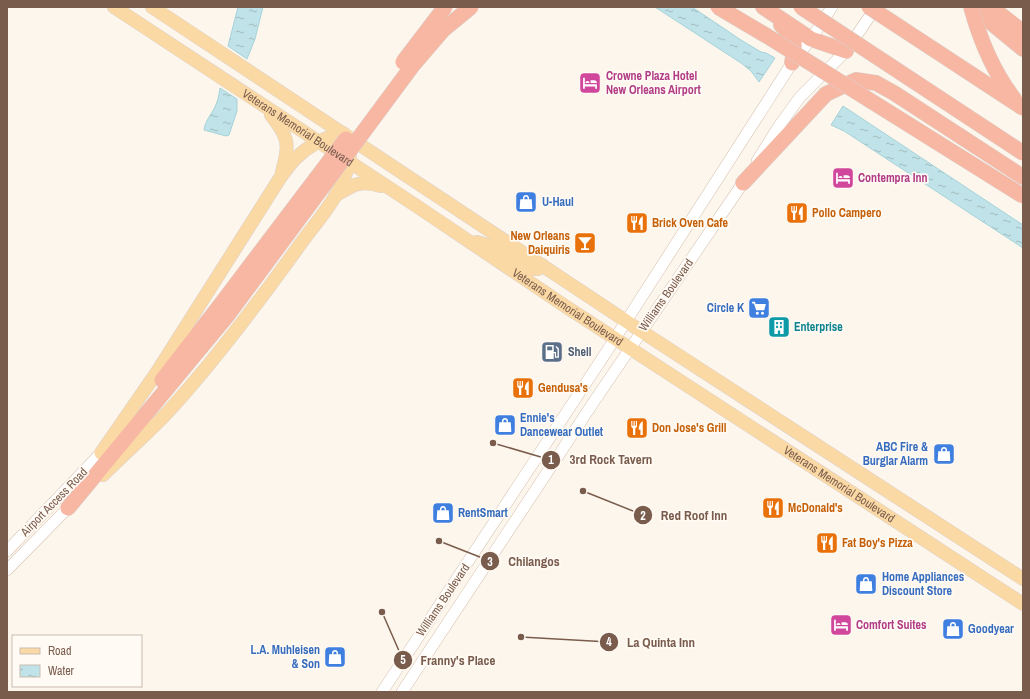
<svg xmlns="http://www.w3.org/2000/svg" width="1030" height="699" viewBox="0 0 1030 699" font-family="'Archivo Narrow',sans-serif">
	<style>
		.water { fill: url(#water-ripples); stroke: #a5d3da }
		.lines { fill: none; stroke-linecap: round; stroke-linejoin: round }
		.secondary-casing { stroke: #d6c0b0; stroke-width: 12 }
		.primary-casing { stroke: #dad1cd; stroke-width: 14 }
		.highway-casing { stroke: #dad1cd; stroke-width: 16 }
		.secondary { stroke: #fff; stroke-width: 11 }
		.primary { stroke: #fbd9a5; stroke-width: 13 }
		.highway { stroke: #f7b7a3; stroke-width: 15 }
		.highway-bridge-casing { stroke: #dad1cd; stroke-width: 16; stroke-linecap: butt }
		.highway-bridge { stroke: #f7b7a3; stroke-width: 15 }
		.labels { text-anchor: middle; stroke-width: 3.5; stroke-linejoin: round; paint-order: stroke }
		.hotel-label { font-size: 12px; font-weight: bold; fill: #b23c85; stroke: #fffaf3; text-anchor: start }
		.street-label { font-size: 12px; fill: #7a5c4d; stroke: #fffaf3 }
		.shop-label { font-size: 12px; font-weight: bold; fill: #366cbe; stroke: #fffaf3; text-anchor: start }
		.food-label { font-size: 12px; font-weight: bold; fill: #c56008; stroke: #fffaf3; text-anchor: start }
		.culture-label { font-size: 12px; font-weight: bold; fill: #0d838f; stroke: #fffaf3; text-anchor: start }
		.service-label { font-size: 12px; font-weight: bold; fill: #4e5e75; stroke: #fffaf3; text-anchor: start }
		.leader { fill: none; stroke: #7a5c4d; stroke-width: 1.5 }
		.callout-dot { fill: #7a5c4d; stroke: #fffaf3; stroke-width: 1.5 }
		.mark-label { font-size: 12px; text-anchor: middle; font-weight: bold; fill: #fff }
		.callout-label { font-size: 13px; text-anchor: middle; font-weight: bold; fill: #7a5c4d; stroke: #fffaf3; stroke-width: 3.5; stroke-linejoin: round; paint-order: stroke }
	</style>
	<defs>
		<pattern id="water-ripples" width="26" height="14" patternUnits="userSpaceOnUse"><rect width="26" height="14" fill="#bfe3e8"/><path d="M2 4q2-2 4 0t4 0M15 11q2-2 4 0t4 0" fill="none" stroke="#a0bbbe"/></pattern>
	</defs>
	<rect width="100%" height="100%" fill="#fdf6ec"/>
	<g class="water">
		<path d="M238,7H263L255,39L247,59L228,46Z"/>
		<path d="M655,7H692L741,40L761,52L766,53L775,58L759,82L751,71L741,63Z"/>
		<path d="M220,88L237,99V111L229,135L226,136L204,130C205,121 211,115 215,107C218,101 219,95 220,88Z"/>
		<path d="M843,106L1023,225V248L844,131L831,125Z"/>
	</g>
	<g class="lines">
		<g class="secondary-casing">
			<g id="secondary">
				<path d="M757,161L779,126L800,97L846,51L876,7"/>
				<path d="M7,551L101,453"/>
				<path d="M7,570L68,508"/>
				<path d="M382,692L607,351L792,63L811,39L832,7"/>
				<path d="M402,692L593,403L747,177"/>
			</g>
		</g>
		<g class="primary-casing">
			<g id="primary">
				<path id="s1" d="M114,7L418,207L565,306L1023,604"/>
				<path d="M152,7L641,331L1023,579"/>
				<path d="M271,115C289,138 290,144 282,172"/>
				<path d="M336,195C355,184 359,180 381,186"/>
				<path d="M477,242L500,249L531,269H538L542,265"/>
				<path d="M101,453L157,372L280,178C285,171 290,164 296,158C308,146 326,137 343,133"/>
				<path d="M103,475C124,454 146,435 166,414C214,362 258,303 299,246C319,218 347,190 350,154"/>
			</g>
		</g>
		<g class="highway-casing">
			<g id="highway">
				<path d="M763,7L811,39L846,51"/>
				<path d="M972,7L1023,49"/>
				<path d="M991,7L1023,32"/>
				<path d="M781,25C796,40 796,42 792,63"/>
				<path d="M743,183L826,94L856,80L876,83L894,93L1023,177"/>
				<path d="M162,380L218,308"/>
				<path d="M68,508L227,316"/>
			</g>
		</g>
		<use href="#secondary" class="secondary"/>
		<use href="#primary" class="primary"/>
		<use href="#highway" class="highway"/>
		<g class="highway-bridge-casing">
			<g id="highway-bridge">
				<path d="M718,7L767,36L1023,196"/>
				<path d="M801,7L1023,153"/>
				<path d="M869,7L1023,108"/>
				<path d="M971,7C980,40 994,73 1015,100"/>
				<path d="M403,62L445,7"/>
				<path d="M218,308L346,139"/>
				<path d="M227,316L413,65L443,30L471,7"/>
			</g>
		</g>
		<use href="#highway-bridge" class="highway-bridge"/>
	</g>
	<defs>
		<g id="hotel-square" transform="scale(1.15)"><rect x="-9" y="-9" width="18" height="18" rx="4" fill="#d1479c" stroke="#fffaf3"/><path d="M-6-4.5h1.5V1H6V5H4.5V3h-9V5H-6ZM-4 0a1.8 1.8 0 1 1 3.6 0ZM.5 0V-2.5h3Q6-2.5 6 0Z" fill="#fff"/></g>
		<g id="shop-square" transform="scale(1.15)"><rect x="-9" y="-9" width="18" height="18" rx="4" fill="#3f7fe0" stroke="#fffaf3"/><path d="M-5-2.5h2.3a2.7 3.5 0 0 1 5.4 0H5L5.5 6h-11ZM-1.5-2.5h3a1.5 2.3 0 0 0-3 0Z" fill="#fff"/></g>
		<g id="restaurant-square" transform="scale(1.15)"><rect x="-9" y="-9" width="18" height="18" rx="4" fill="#e8710a" stroke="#fffaf3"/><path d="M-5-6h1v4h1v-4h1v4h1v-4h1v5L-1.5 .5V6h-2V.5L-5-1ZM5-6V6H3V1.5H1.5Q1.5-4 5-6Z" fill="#fff"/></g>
		<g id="bar-square" transform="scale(1.15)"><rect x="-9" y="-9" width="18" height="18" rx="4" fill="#e8710a" stroke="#fffaf3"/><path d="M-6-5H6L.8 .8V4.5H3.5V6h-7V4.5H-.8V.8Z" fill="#fff"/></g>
		<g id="supermarket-square" transform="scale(1.15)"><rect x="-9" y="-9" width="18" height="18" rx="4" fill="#3f7fe0" stroke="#fffaf3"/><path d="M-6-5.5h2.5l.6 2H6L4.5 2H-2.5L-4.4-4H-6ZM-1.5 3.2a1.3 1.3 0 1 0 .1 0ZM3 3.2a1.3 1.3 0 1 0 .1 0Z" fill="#fff"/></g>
		<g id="building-square" transform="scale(1.15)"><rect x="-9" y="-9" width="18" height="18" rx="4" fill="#0f9aa8" stroke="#fffaf3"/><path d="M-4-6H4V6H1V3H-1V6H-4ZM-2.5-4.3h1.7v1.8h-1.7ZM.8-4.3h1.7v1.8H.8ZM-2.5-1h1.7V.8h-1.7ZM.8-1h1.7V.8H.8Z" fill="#fff"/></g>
		<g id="fuel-square" transform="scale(1.15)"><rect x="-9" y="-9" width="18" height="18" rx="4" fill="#5c6f8a" stroke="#fffaf3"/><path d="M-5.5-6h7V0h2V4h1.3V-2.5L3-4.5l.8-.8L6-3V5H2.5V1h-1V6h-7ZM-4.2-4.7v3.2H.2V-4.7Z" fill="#fff"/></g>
	</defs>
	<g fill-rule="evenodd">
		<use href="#hotel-square" x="590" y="83"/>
		<use href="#hotel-square" x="843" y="178"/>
		<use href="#shop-square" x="526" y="202"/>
		<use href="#restaurant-square" x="797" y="213"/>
		<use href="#restaurant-square" x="637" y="223"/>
		<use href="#bar-square" x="585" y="243"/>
		<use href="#supermarket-square" x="759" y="308"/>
		<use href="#building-square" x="779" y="327"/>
		<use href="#fuel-square" x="552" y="352"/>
		<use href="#restaurant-square" x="523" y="388"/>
		<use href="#shop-square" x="505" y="425"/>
		<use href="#restaurant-square" x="637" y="428"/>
		<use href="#shop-square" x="944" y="454"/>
		<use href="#restaurant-square" x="773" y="508"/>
		<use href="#shop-square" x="443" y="513"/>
		<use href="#restaurant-square" x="827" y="543"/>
		<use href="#shop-square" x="866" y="584"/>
		<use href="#hotel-square" x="841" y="625"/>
		<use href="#shop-square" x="953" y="629"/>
		<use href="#shop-square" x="335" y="657"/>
	</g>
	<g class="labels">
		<g class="hotel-label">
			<text x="606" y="80">Crowne Plaza Hotel<tspan x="606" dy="14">New Orleans Airport</tspan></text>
			<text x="858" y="182">Contempra Inn</text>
			<text x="856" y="629">Comfort Suites</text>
		</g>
		<g class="street-label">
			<text dy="4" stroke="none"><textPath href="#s1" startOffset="220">Veterans Memorial Boulevard</textPath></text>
			<text transform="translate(666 295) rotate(-55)" y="4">Williams Boulevard</text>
			<text dy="4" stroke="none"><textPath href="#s1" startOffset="544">Veterans Memorial Boulevard</textPath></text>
			<text dy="4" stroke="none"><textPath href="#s1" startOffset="868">Veterans Memorial Boulevard</textPath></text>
			<text transform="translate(54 502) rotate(-46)" y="4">Airport Access Road</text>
			<text transform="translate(443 600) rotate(-56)" y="4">Williams Boulevard</text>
		</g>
		<g class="shop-label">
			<text x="542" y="206">U-Haul</text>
			<text x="744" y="312" text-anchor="end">Circle K</text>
			<text x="520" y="422">Ennie's<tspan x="520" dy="14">Dancewear Outlet</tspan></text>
			<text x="928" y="451" text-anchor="end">ABC Fire &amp;<tspan x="928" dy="14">Burglar Alarm</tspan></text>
			<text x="458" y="517">RentSmart</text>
			<text x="882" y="581">Home Appliances<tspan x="882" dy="14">Discount Store</tspan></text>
			<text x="968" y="633">Goodyear</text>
			<text x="320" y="654" text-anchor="end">L.A. Muhleisen<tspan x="320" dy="14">&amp; Son</tspan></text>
		</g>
		<g class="food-label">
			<text x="812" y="217">Pollo Campero</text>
			<text x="652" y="227">Brick Oven Cafe</text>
			<text x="570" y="240" text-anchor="end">New Orleans<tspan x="570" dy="14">Daiquiris</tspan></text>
			<text x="538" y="392">Gendusa's</text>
			<text x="652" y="432">Don Jose's Grill</text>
			<text x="788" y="512">McDonald's</text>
			<text x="842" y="547">Fat Boy's Pizza</text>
		</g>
		<g class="culture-label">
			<text x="794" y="331">Enterprise</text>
		</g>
		<g class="service-label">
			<text x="568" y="356">Shell</text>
		</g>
	</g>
	<path class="leader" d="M493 443L551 460M583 491L643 515M439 541L490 561M521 637L609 642M382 612L403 660"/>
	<g class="callout-dot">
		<circle cx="493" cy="443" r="4"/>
		<circle cx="583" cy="491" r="4"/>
		<circle cx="439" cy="541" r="4"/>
		<circle cx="521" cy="637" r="4"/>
		<circle cx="382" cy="612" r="4"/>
		<circle cx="551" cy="460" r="10"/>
		<circle cx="643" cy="515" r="10"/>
		<circle cx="490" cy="561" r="10"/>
		<circle cx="609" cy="642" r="10"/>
		<circle cx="403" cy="660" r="10"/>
	</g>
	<g class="mark-label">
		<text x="551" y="464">1</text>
		<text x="643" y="520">2</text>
		<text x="490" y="566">3</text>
		<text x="609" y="646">4</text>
		<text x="403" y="664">5</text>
	</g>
	<g class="callout-label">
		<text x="611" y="464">3rd Rock Tavern</text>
		<text x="694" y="520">Red Roof Inn</text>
		<text x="534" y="566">Chilangos</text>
		<text x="661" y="647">La Quinta Inn</text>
		<text x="458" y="665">Franny's Place</text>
	</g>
	<rect width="1030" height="699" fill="none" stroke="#7a5c4d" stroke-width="16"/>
	<rect x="12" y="635" width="130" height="52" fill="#fffaf3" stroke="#cabbb1"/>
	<rect x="20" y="648" width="20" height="6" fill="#fbd9a5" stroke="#cabbb1"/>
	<text x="48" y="655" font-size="12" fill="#7a5c4d">Road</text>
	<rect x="20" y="665" width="20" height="12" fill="url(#water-ripples)" stroke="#cabbb1"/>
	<text x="48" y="675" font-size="12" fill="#7a5c4d">Water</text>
</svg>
